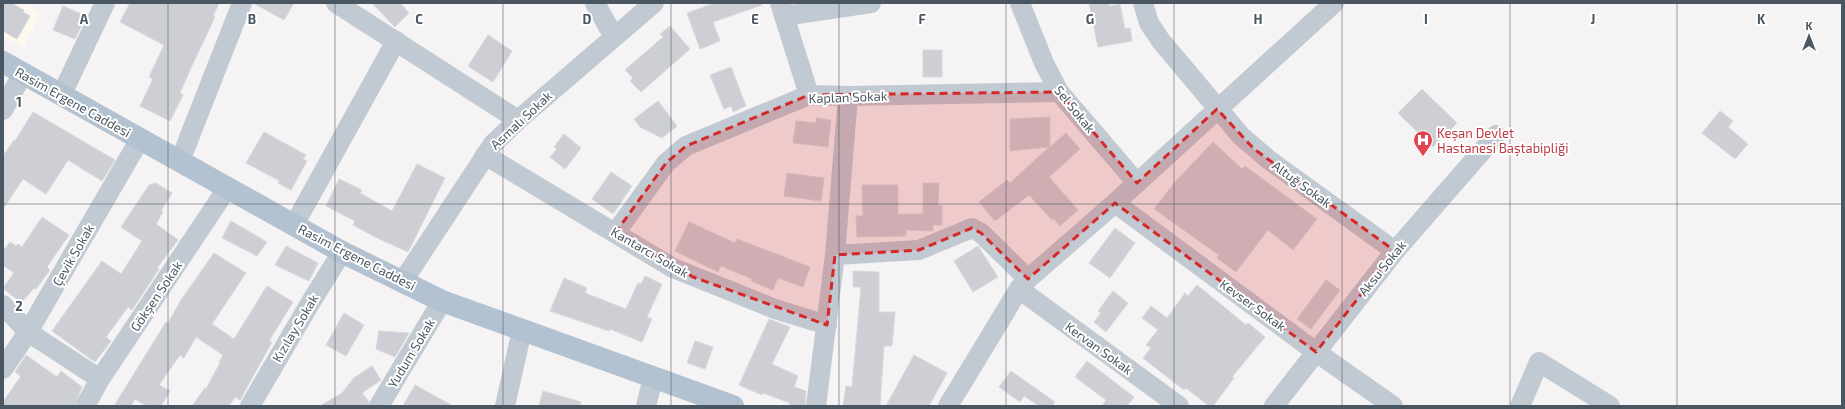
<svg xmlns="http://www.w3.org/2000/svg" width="1845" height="409" viewBox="0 0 1845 409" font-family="'Exo 2',sans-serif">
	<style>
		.commercial { fill: #fdf9ef }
		.building { fill: #cdcfd5; stroke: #d7d9de }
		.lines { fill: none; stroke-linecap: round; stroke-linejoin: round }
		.minor { stroke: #c1cad2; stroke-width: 20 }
		.major { stroke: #b3c2d1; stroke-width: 22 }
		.marked { fill: #d62828; fill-opacity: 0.2; stroke: #d62828; stroke-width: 3; stroke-dasharray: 8 5; stroke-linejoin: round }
		.grid { fill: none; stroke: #4a5661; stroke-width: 1; stroke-opacity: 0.55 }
		.labels { text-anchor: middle; stroke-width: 4; stroke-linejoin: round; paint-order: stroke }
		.street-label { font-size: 13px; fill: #4a5661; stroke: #fff }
		.health-label { font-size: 13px; fill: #be3a42; stroke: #fff; text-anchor: start }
		.grid-label { font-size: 13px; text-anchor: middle; font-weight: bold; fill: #4a5661; stroke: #fff; stroke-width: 4; stroke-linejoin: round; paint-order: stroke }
	</style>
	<rect width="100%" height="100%" fill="#f5f3f3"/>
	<path class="commercial" d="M3,3H22L41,12L24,48L3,36Z"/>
	<g class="building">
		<path d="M3,3H11L24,10L23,12L30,16L17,39L3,31Z"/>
		<path d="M130,3H219L213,16L215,17L190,70L180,93L183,95L170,121L140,106L153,79L149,77L164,45L120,22Z"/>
		<path d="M253,3H294L284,20Z"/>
		<path d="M372,3H400L409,13L395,27Z"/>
		<path d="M715,3H761L762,5L713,22L720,41L700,49L687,13Z"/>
		<path d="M1089,3H1109V6L1120,4L1125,29L1130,28L1132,41L1098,47Z"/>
		<path d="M63,6L86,16L75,39L53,30Z"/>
		<path d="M670,26L690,49L641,92L630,81L633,78L625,70L663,37L660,34Z"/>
		<path d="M488,35L512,51L493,82L468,66Z"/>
		<rect x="923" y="50" width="19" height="27"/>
		<path d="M731,67L746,106L733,112L731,106L724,109L710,75Z"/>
		<path d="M1422,89L1457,123L1433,147L1398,113Z"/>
		<path d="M658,101L677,126L662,138L640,127L634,119Z"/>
		<path d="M1720,111L1733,121L1728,127L1748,144L1735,159L1702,133Z"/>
		<path d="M33,112L115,160L102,181L68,160L46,194L23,179L3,209V156L14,140L15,141Z"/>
		<path d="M1050,117V147L1066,133L1080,149L1049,177L1078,210L1060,226L1053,218L1052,220L1029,195L995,221L979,202L1007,180L1010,183L1049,147L1010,151V119Z"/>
		<path d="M816,118L831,120L828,147L793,143L796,121L816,123Z"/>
		<path d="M264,132L306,155L303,159L307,161L291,190L278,183L280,181L246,163Z"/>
		<path d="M564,134L581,148L565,169L550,157L557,149L554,147Z"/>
		<path d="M1213,142L1242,169L1245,166L1317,219L1293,250L1268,230L1236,272L1217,258L1219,255L1154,209L1175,182Z"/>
		<path d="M417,164L445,178L408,252L375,237L353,225L355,221L326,206L339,179L362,190L360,193L392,211Z"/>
		<path d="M611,172L632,186L613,214L592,199Z"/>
		<path d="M787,173L824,178L821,201L784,196Z"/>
		<path d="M156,183L172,193L161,211L163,212L156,224L178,240L157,268L159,269L132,310L128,307L106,337L111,341L95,362L52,331L102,261L121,274L142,241L121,227L149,185Z"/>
		<path d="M923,183H939L938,206H942V225H933V231L906,230V236L857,237L856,216H863L862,185H898V214H923Z"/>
		<path d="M42,217L69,235L47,267L50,270L36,289L34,288L21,303L3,288L14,273L3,265V251L10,242L16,246L18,244L22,247Z"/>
		<path d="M231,221L267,242L257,256L222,238Z"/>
		<path d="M689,222L735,243L737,239L810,267L803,287L778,278L773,290L751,281L752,279L721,266L718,272L675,251Z"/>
		<path d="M1115,228L1135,243L1110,278L1089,263Z"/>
		<path d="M286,246L318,263L309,281L275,265Z"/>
		<path d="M978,246L998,277L973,292L954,261Z"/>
		<path d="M214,253L246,273L212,324L234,339L267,286L293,302L269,341L272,342L240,400L235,397L229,406H192L205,388L206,389L220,363L219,362L223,355L196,337L184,358L180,355L159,385L170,391L161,406H146L135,399L131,406H114L166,322L168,323L181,300Z"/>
		<path d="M853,271L879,272V312H895L892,346H884L880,406H843L846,386L852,387L861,287H853Z"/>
		<path d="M645,276L662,284L647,317L652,319L642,342L610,329L609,331L550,311L564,278L587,288L585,293L626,309L638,283L641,284Z"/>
		<path d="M1326,280L1340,290L1311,329L1297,319Z"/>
		<path d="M1197,285L1246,325L1248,323L1265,337L1232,377L1234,378L1213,406H1209L1186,388L1184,390L1143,358L1151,348L1146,345L1158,330L1142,318L1151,306L1167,318L1185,293L1188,296Z"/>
		<path d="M1113,291L1128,303L1106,332L1094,322L1101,313L1098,311Z"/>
		<path d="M344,313L364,325L346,356L326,345Z"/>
		<path d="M769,319L790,327L772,364L798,376L794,387L806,391L805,406H789L790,403L763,393L762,395L739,385Z"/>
		<path d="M379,331L409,333L395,357L376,349Z"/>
		<path d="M695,341L713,347L705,369L687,363Z"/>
		<path d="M26,355L57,377L61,371L82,387L74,406H3V402L21,376L15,372Z"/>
		<path d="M914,355L947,373L929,406H886Z"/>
		<path d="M1087,361L1134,397L1127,406H1102L1106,400L1075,377Z"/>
		<path d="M372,366L381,380L362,393L369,402L368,406H320L342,393L354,378Z"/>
		<path d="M1011,371L1055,402L1052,406H1039L1024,396L1020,402L999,387Z"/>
		<path d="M415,385L453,406H403Z"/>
		<path d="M543,391L581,402L580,406H539Z"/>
	</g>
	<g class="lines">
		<g class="minor">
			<path d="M336,3L518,120"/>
			<path d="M595,3L614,37"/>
			<path d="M780,3L809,95"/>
			<path d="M1020,3L1044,63L1059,92L1137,183"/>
			<path d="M1143,3L1149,23L1161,41L1241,136L1269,160L1395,251"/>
			<path d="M784,16L871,3"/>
			<path d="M62,94L105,3"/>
			<path d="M3,110L23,73"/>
			<path d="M485,155L673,268L775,309L827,325"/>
			<path d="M180,161L242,3"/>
			<path d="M1115,203L1316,352L1393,406"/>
			<path d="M294,225L396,41"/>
			<path d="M616,232L666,163L686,146L809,95L848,96L1059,92"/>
			<path d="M835,255L919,250L972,228L981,233L1028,279"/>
			<path d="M403,281L493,144L518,120L654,3"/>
			<path d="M1019,289L1179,406"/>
			<path d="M3,305L28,332L100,379"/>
			<path d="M3,369L28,332L140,139"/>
			<path d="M85,406L100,379L228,187"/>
			<path d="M250,406L312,300L342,252"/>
			<path d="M379,406L442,301"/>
			<path d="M505,406L522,330"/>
			<path d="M646,406L653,378"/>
			<path d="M816,406L835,255L848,96"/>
			<path d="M948,406L1019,289L1028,279L1115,203L1334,3"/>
			<path d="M1274,406L1395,251L1496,135"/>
			<path d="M1520,406L1539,362L1610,406"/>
		</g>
		<path class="major" d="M3,62L342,252L442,301L733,406"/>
	</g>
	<path class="marked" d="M1059,92L1137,183L1217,109L1254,149L1395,251L1316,352L1115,203L1028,279L981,233L972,228L919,250L835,255L827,325L693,277L616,232L666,163L686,146L809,95Z"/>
	<path class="grid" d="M168,3V406M335,3V406M503,3V406M671,3V406M839,3V406M1006,3V406M1174,3V406M1342,3V406M1510,3V406M1677,3V406M3,204H1842"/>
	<defs>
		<g id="hospital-pin" transform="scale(1)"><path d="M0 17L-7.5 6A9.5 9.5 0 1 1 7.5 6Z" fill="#e0444e" stroke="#fff"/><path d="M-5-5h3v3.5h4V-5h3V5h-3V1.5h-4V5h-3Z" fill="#fff"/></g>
	</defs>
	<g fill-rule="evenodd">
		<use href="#hospital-pin" x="1423" y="140"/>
	</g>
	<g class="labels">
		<g class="street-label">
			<text transform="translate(848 97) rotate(-2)" y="5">Kaplan Sokak</text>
			<text transform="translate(73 102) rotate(29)" y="5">Rasim Ergene Caddesi</text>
			<text transform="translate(1075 109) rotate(51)" y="5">Sel Sokak</text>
			<text transform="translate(521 120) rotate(-43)" y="5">Asmalı Sokak</text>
			<text transform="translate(1302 184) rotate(36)" y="5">Altuğ Sokak</text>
			<text transform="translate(650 252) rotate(30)" y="5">Kantarcı Sokak</text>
			<text transform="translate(73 255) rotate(-60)" y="5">Çevik Sokak</text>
			<text transform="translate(357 257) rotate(27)" y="5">Rasim Ergene Caddesi</text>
			<text transform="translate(1382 268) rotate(-51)" y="5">Aksu Sokak</text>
			<text transform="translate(156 296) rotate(-56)" y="5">Gökşen Sokak</text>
			<text transform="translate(1253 305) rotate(36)" y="5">Kevser Sokak</text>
			<text transform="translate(295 328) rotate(-59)" y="5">Kızılay Sokak</text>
			<text transform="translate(1099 348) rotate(36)" y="5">Kervan Sokak</text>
			<text transform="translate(411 353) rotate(-59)" y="5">Yudum Sokak</text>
		</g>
		<g class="health-label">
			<text x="1437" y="138">Keşan Devlet<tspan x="1437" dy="15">Hastanesi Baştabipliği</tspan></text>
		</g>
	</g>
	<g class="grid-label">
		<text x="84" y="24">A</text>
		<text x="252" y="24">B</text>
		<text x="419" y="24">C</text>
		<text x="587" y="24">D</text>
		<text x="755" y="24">E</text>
		<text x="922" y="24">F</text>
		<text x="1090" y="24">G</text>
		<text x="1258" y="24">H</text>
		<text x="1426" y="24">I</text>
		<text x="1593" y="24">J</text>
		<text x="1761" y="24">K</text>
		<text x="19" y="107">1</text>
		<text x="19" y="311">2</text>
	</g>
	<rect width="1845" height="409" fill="none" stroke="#4a5661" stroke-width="8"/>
	<g transform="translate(1809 36)" stroke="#ffffff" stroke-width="3" paint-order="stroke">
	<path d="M0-3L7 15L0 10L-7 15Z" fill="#4a5661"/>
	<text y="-6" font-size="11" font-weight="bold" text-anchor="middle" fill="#4a5661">K</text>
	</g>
</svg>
